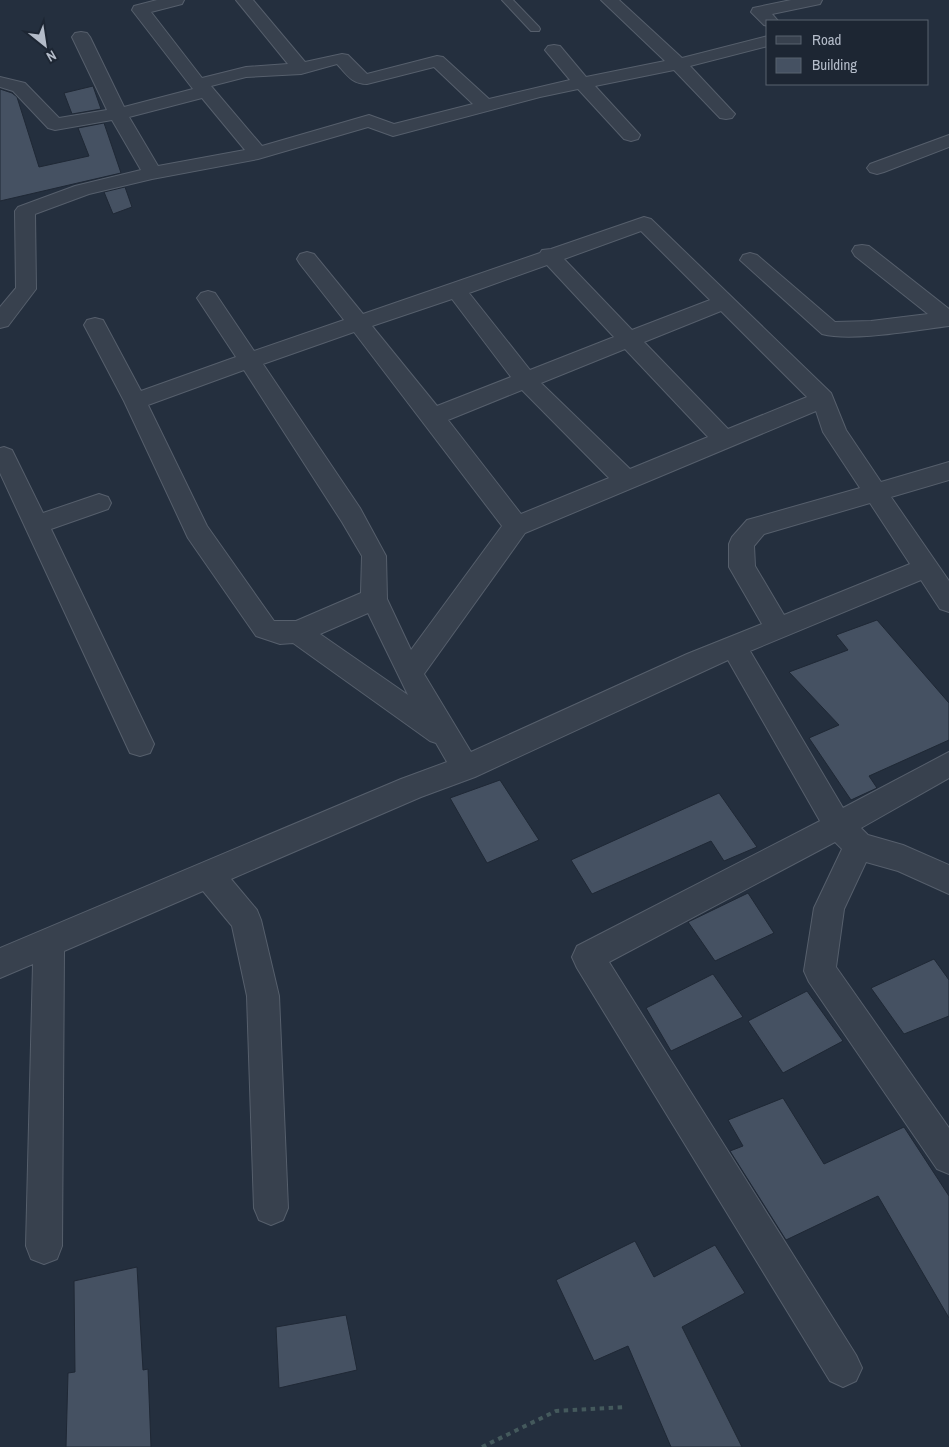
<svg xmlns="http://www.w3.org/2000/svg" width="949" height="1447" viewBox="0 0 949 1447" font-family="'Archivo Narrow',sans-serif">
	<style>
		.building { fill: #455162; stroke: #1f2835 }
		.lines { fill: none; stroke-linecap: round; stroke-linejoin: round }
		.service-casing { stroke: #565f6c; stroke-width: 2 }
		.minor-casing { stroke: #565f6c; stroke-width: 2 }
		.path { stroke: #44595c; stroke-width: 4; stroke-dasharray: 4.5 4.5; stroke-linecap: butt }
		.service { fill: #38414e; fill-rule: evenodd }
		.minor { fill: #38414e; fill-rule: evenodd }
	</style>
	<rect width="100%" height="100%" fill="#242f3e"/>
	<g class="building">
		<path d="M93,86L101,109L72,114L64,93Z"/>
		<path d="M0,89L12,93L17,97L39,167L89,156L78,128L104,123L121,173L0,201Z"/>
		<path d="M125,187L132,207L113,214L104,192Z"/>
		<path d="M877,620L949,703V740L869,776L877,788L851,800L809,738L839,725L789,672L848,650L836,635Z"/>
		<path d="M500,780L539,840L487,863L450,798Z"/>
		<path d="M719,793L757,847L724,861L711,841L592,894L571,860Z"/>
		<path d="M748,893L774,933L715,961L688,922Z"/>
		<path d="M934,959L949,980V1016L904,1034L871,988Z"/>
		<path d="M713,974L743,1017L671,1051L646,1008Z"/>
		<path d="M807,991L843,1041L783,1073L748,1021Z"/>
		<path d="M783,1098L824,1164L904,1127L949,1196V1318L878,1196L786,1240L730,1151L743,1146L728,1120Z"/>
		<path d="M635,1241L654,1277L715,1245L745,1293L682,1327L742,1447H671L628,1346L594,1361L556,1280Z"/>
		<path d="M137,1267L143,1370L148,1369L151,1447H66L68,1373L75,1372L74,1281Z"/>
		<path d="M346,1315L357,1370L279,1388L276,1327Z"/>
	</g>
	<g class="lines">
		<g class="service-casing">
			<path id="service" d="M502,0H513L539,27L540,29L539,31H531Z"/>
		</g>
		<g class="minor-casing">
			<g id="minor">
				<path d="M157,0H184L182,4L151,12L202,78L246,67L288,64L236,0H253L305,62L342,54L348,55L367,74L437,56L443,57L489,99L570,80L545,50L548,46L554,45L560,46L586,77L665,61L601,0H619L682,58L768,36V46L690,66L735,114L732,118L726,119L720,118L674,70L595,86L640,135L638,139L631,141L624,139L578,89L540,97L393,136L368,127L258,159L152,179L89,194L35,214L36,289L8,326L0,328V307L16,288L15,211L18,207L75,186L141,170L112,120L55,130L48,128L13,91L0,87V77L25,83L59,118L107,110L72,37L75,33L81,32L87,33L90,37L124,107L193,89L132,10L134,6ZM337,64C347,75 352,84 367,84L434,67L473,104L394,124L369,115L262,146L211,86L246,77L301,74ZM202,98L245,150L158,166L129,117Z"/>
				<path d="M791,0H822L820,4L772,14L778,21H768V26L764,25L751,12L753,8Z"/>
				<path d="M949,135V147L884,172L877,174L870,172L867,168L870,164Z"/>
				<path d="M644,217L651,219L831,393L846,430L881,482L949,462V480L891,497L949,581V612L940,609L921,580L750,651L843,808L949,752V778L861,828L868,835L903,845L949,865V894L898,871L866,862L844,909L836,967L949,1128V1174L937,1169L809,982L804,971L814,908L842,849L835,842L609,962L856,1355L862,1368L856,1381L843,1387L830,1381L577,968L572,957L577,946L820,821L728,660L475,777L421,797L231,879L257,910L261,920L279,996L288,1208L283,1220L271,1225L259,1220L254,1208L247,996L232,926L203,891L64,951L62,1246L57,1259L44,1264L31,1259L26,1246L33,964L0,978V948L401,779L447,762L436,743L430,741L293,643L280,644L256,636L188,538L124,401L84,325L87,320L95,318L103,320L141,391L236,357L197,298L201,293L208,291L215,293L254,351L344,320L300,264L297,259L300,254L307,252L314,254L363,314L540,253L542,250L551,249ZM641,231L710,300L632,330L564,259ZM547,265L614,337L530,370L469,293ZM452,299L511,377L437,406L372,326ZM721,311L807,397L728,429L644,342ZM354,332L502,526L411,650L387,599L386,556L360,508L263,364ZM625,349L708,437L630,469L541,383ZM244,370L342,522L362,556L361,593L296,621H274L207,526L148,405ZM522,390L609,478L521,514L448,420ZM816,411L823,432L860,488L747,520L732,537L729,544V567L762,624L687,654L471,752L424,674L525,533ZM870,503L910,564L784,615L755,566L754,546L764,534ZM368,613L408,695L320,634Z"/>
				<path d="M862,245L869,246L949,309V326C916,330 852,342 822,334L740,260L743,255L750,253L757,255L835,322L871,321L928,314L855,256L852,251L855,246Z"/>
				<path d="M4,447L12,450L43,513L99,494L108,497L111,503L108,509L51,529L154,744L150,753L140,756L130,753L0,473V448Z"/>
			</g>
		</g>
		<path class="path" d="M482,1447L556,1411L626,1407"/>
		<use href="#service" class="service"/>
		<use href="#minor" class="minor"/>
	</g>
	<rect x="766" y="20" width="162" height="65" fill="#1d2633" stroke="#59626f"/>
	<rect x="776" y="36" width="25" height="8" fill="#38414e" stroke="#59626f"/>
	<text x="812" y="45" font-size="15" fill="#b4bcc9">Road</text>
	<rect x="776" y="58" width="25" height="15" fill="#455162" stroke="#59626f"/>
	<text x="812" y="70" font-size="15" fill="#b4bcc9">Building</text>
	<g transform="translate(45 45) rotate(150)" stroke="#1d2633" stroke-width="4" paint-order="stroke">
	<path d="M0-4L9 19L0 12L-9 19Z" fill="#b4bcc9"/>
	<text y="-8" font-size="14" font-weight="bold" text-anchor="middle" fill="#b4bcc9">N</text>
	</g>
</svg>
